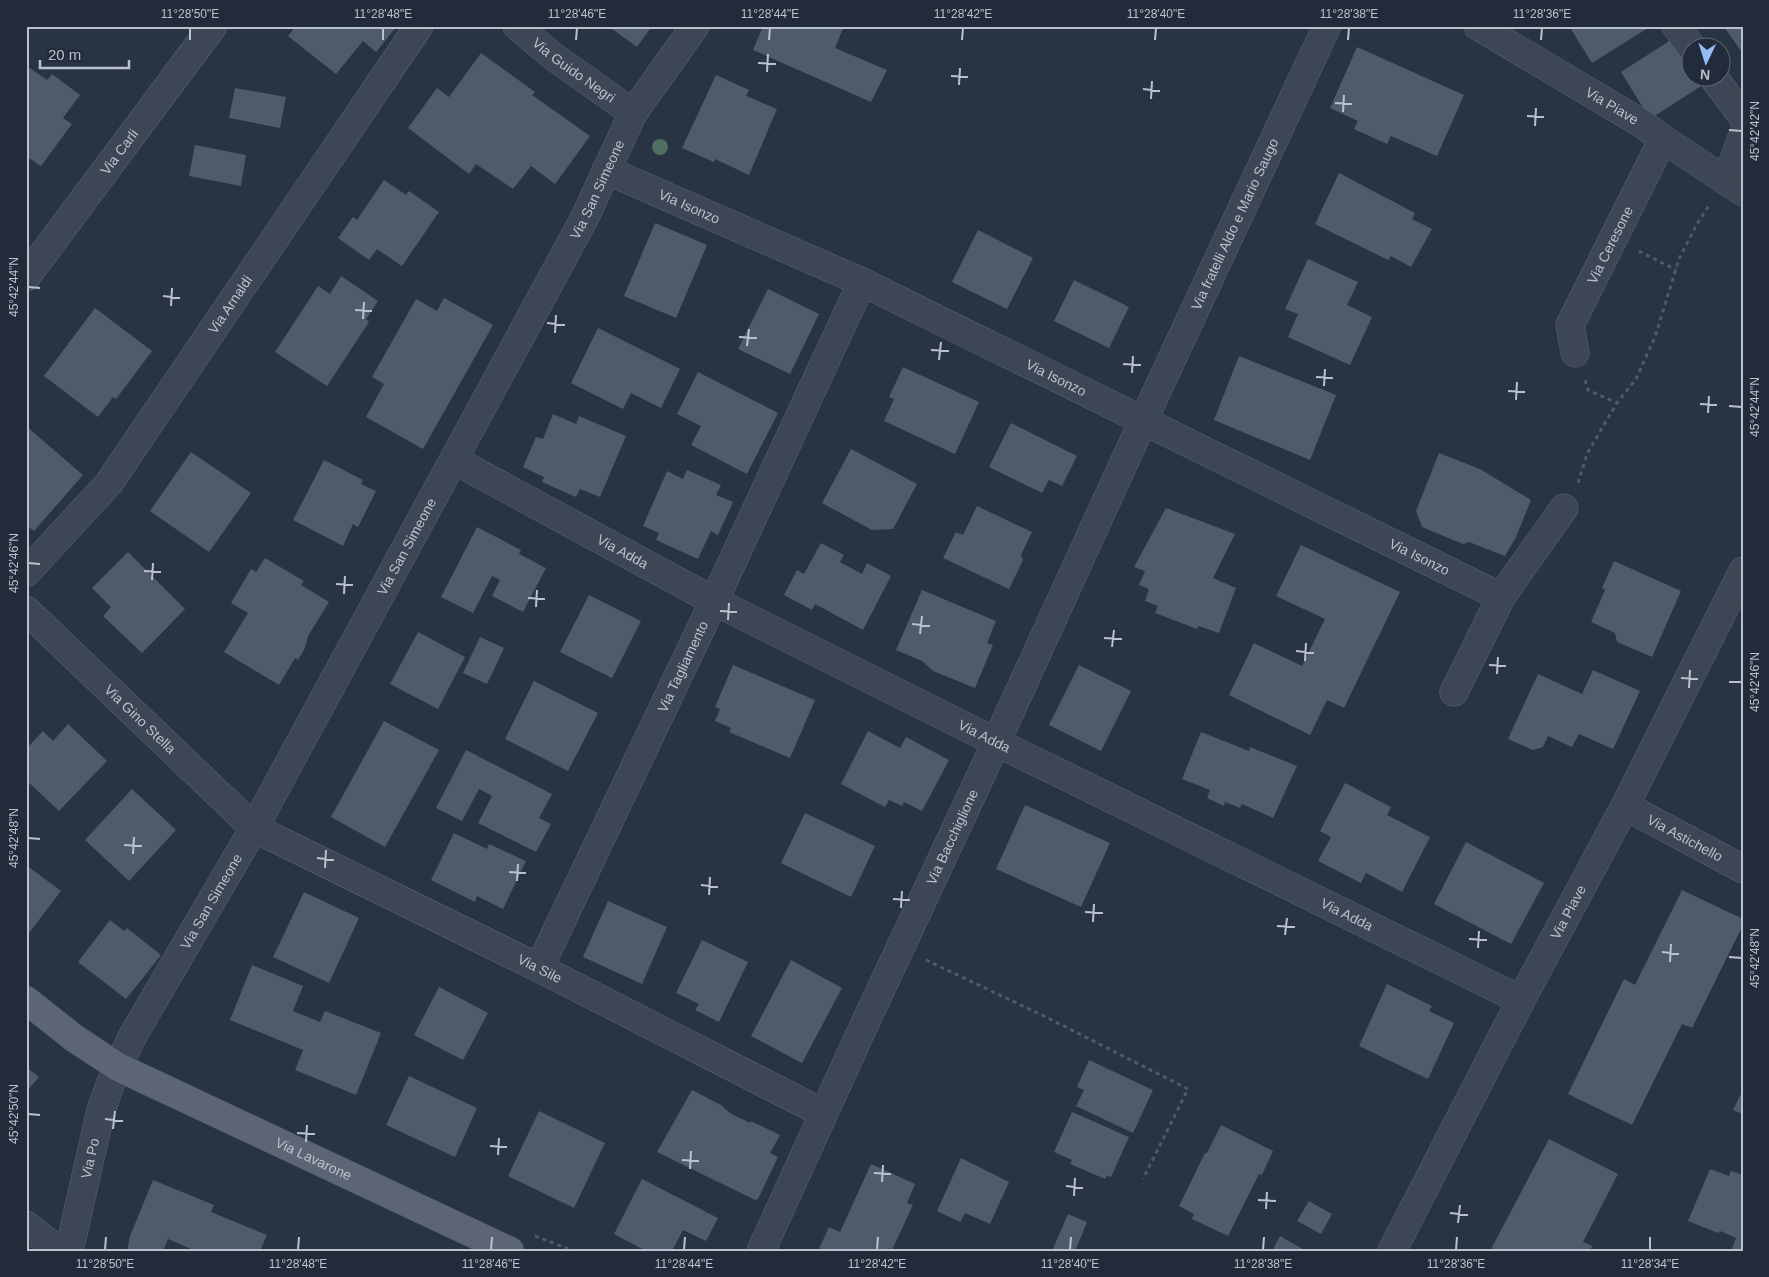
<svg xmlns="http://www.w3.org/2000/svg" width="1769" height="1277" viewBox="0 0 1769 1277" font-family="Helvetica,sans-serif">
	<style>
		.building { fill: #4e5b6d }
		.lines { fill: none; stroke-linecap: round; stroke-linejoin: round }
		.minor-casing { stroke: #5b6471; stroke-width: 29 }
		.major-casing { stroke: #464f5d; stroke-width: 29 }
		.path { stroke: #485f61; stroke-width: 3; stroke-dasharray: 4 4; stroke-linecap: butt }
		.minor { stroke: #3c4654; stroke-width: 28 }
		.major { stroke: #5b6574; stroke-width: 28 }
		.tree { fill: #506e62 }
		.ticks { fill: none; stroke: #bac1cd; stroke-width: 2 }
		.labels { text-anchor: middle; stroke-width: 5; stroke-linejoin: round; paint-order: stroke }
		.street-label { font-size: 14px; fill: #bac1cd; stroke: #212b39 }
		.neatline { fill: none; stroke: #bac1cd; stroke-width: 2 }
		.ticks-label { font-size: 12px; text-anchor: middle; fill: #bac1cd }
	</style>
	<rect width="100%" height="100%" fill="#283444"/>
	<g class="building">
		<path d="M296,26H397L376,52L363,41L336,74L288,36Z"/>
		<path d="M608,26H652L637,47Z"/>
		<path d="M763,26H844L835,48L887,70L871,102L753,50Z"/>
		<path d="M1569,26H1648V28L1592,63Z"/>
		<path d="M1727,26H1743V54L1725,28Z"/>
		<path d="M1671,40L1692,72V78H1695L1701,86L1650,119L1621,72Z"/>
		<path d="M1357,47L1464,95L1437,156L1391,136L1387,144L1354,129L1358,121L1330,108Z"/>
		<path d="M481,53L535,92L532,95L590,136L555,184L531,166L513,189L476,164L469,174L408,128L437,88L449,97Z"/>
		<path d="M30,68L47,80L52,74L80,95L63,118L72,124L41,166L29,158L26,162V73Z"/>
		<path d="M716,75L749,90L746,96L777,109L749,175L715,159L714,162L682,148Z"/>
		<path d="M235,88L286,97L280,128L229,118Z"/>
		<path d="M195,145L246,155L241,186L189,176Z"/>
		<path d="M1339,173L1415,213L1412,219L1432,229L1411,267L1391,256L1388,260L1315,224Z"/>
		<path d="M384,180L406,195L409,191L439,212L402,266L377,249L369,260L338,238L353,217L357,220Z"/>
		<path d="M655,223L707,245L676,318L624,296Z"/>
		<path d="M978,230L1033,258L1007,309L952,282Z"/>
		<path d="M1308,259L1358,282L1347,305L1372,317L1350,365L1288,337L1298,314L1285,309Z"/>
		<path d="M341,276L378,301L366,319L369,322L327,386L275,352L318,286L330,294Z"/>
		<path d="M1074,280L1129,307L1109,348L1054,321Z"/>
		<path d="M768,289L819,314L790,374L738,349Z"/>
		<path d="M444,298L493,325L423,449L366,417L384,384L372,377L416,299L437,311Z"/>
		<path d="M95,308L152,351L116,399L113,397L98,417L44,376Z"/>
		<path d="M598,328L680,369L661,408L631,393L623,409L571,383Z"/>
		<path d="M1239,356L1336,395L1310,460L1214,420Z"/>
		<path d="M903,367L979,402L955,454L884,421L894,399L889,397Z"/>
		<path d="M698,372L778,413L747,474L691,445L701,426L677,414Z"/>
		<path d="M553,414L576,424L579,416L626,436L600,497L580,489L576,497L542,482L544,477L523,467L536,437L543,439Z"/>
		<path d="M1011,423L1077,456L1062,486L1049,480L1042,493L989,467Z"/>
		<path d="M26,426L83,475L34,531L26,525Z"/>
		<path d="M851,449L917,484L893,529L872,530L822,503Z"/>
		<path d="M191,452L251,493L209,552L150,511Z"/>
		<path d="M1439,453L1480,469L1531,500L1516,537L1505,556L1469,542L1463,544L1422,527L1416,511Z"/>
		<path d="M324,460L363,480L361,484L376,491L358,527L353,524L343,546L293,520Z"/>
		<path d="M687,470L721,485L716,495L733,502L718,535L711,531L698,559L656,540L659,533L643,526L667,471L683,479Z"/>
		<path d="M977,506L1032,532L1021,555L1023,560L1009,589L943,558L956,532L963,535Z"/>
		<path d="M1166,508L1235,534L1213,578L1236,588L1219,633L1199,626L1197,629L1155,613L1158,606L1145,601L1149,589L1139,585L1145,571L1134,567Z"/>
		<path d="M477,527L521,550L519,554L546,568L523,612L492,596L500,580L492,576L473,613L441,597Z"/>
		<path d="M821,543L844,555L840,562L862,574L867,563L891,576L863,630L815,604L812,610L784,595L797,570L804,574Z"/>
		<path d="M1301,545L1400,592L1344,708L1327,700L1310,735L1229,695L1254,643L1302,666L1325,619L1276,596Z"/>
		<path d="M128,552L185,609L142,653L103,616L111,607L92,588Z"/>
		<path d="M265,558L304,581L301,585L329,602L308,636L305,648L298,660L295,658L279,685L224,652L248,613L231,603L251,569L256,572Z"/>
		<path d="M1614,561L1681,591L1652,657L1617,642L1615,633L1591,622L1605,590L1602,588Z"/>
		<path d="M922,590L996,621L987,643L993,645L975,688L933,671L922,661L896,650Z"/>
		<path d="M589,595L641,621L612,678L560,652Z"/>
		<path d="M418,632L465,657L438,709L390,684Z"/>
		<path d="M480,637L504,648L487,684L463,673Z"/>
		<path d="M733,665L815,700L790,758L729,732L731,728L715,721L720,709L715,707Z"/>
		<path d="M1079,665L1131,691L1101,751L1049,725Z"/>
		<path d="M1593,670L1640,691L1613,749L1579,734L1572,747L1548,736L1543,747L1533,750L1508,739L1538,674L1582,694Z"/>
		<path d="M534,681L598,713L568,771L505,739Z"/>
		<path d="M384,721L439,750L385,847L331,817Z"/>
		<path d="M68,724L107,761L59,811L26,780V749L43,731L53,741Z"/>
		<path d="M868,731L900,748L906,737L949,760L922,811L904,802L902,806L889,800L885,807L841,784Z"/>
		<path d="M1201,732L1249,751L1250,747L1297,766L1273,818L1242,804L1240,808L1225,802L1224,806L1207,798L1210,790L1182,779Z"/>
		<path d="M466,750L552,794L539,818L551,824L536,852L478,823L492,796L479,789L462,821L436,808Z"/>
		<path d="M1345,783L1391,807L1387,815L1430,837L1402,892L1366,873L1361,883L1318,861L1331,837L1320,831Z"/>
		<path d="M132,789L176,830L129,881L85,840Z"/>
		<path d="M1025,805L1110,843L1081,907L996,869Z"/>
		<path d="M805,813L875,846L851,897L781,863Z"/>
		<path d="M454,833L487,849L489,844L526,861L503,909L477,896L475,902L431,880Z"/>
		<path d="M1466,842L1544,883L1511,944L1434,904Z"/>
		<path d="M26,865L61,891L26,937Z"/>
		<path d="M1682,890L1743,919V925L1692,1028L1682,1024L1632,1125L1568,1094L1624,979L1635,985Z"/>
		<path d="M304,892L359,918L329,983L273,957Z"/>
		<path d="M608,901L667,927L642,984L583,957Z"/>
		<path d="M110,920L124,931L127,928L161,955L126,999L78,962Z"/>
		<path d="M702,940L748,962L719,1022L695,1010L699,1004L676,993Z"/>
		<path d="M791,960L842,988L802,1063L751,1036Z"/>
		<path d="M252,965L303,986L293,1011L320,1022L325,1011L381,1033L356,1095L295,1070L303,1050L230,1020Z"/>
		<path d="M1387,984L1432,1006L1429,1011L1454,1023L1428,1079L1359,1046Z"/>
		<path d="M439,987L488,1013L463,1060L414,1035Z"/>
		<path d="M1089,1060L1153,1090L1133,1133L1076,1106L1084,1090L1077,1087Z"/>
		<path d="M26,1067L39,1077L26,1092Z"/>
		<path d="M409,1076L477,1108L455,1157L386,1125Z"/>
		<path d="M692,1090L721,1105L730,1113L750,1123L751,1121L780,1135L770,1153L778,1157L758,1199L755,1200L657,1152Z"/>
		<path d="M1743,1090V1114L1733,1110Z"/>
		<path d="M539,1111L605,1143L574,1208L508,1176Z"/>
		<path d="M1072,1112L1129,1137L1111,1177L1107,1176L1105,1179L1070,1164L1072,1160L1054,1152Z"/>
		<path d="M1221,1125L1273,1151L1262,1175L1259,1174L1228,1236L1192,1219L1194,1214L1179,1206L1205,1153H1207Z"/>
		<path d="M1549,1139L1618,1174L1583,1242L1592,1246L1590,1251H1490Z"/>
		<path d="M961,1158L1009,1182L990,1224L965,1213L960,1222L937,1211Z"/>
		<path d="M871,1164L915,1184L907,1203L913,1205L892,1250L888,1248L887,1251H818L829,1227L840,1232Z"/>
		<path d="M1710,1169L1729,1176L1731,1171L1743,1175V1251H1731L1736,1238L1720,1231L1718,1233L1688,1221Z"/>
		<path d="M642,1179L718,1218L706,1241L683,1230L672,1251H646L614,1234Z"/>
		<path d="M153,1180L214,1205L211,1212L267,1235L260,1251H191V1249L168,1239L164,1249H161V1251H127L130,1236Z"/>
		<path d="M1309,1201L1332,1214L1321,1234L1297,1221Z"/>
		<path d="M1068,1214L1087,1222L1075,1251H1052Z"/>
		<path d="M1280,1236L1306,1251H1272Z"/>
	</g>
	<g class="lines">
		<g class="minor-casing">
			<g id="minor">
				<path id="s1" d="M517,26L554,57L633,113"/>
				<path id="s2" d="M1478,26L1641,123L1663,139L1743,192"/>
				<path d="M1676,26L1692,48"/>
				<path d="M1714,78L1743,117"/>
				<path id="s3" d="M606,170L862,282L1501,597"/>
				<path d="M1726,181L1743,135"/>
				<path id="s4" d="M26,277L213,26"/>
				<path id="s5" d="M1575,353L1570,325L1663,139"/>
				<path id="s6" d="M454,460L714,601L996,742L1521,1000"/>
				<path id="s7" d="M26,573L109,483L419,26"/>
				<path id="s8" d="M26,610L254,828L539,968L823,1113"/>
				<path d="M1454,692L1501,597L1564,508"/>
				<path id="s9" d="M1625,806L1743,869"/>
				<path id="s10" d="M539,968L714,601L862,282"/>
				<path d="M26,1225L59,1251"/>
				<path id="s11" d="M69,1251L101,1110L111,1082L132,1037L254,828L584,219L633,113L695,26"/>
				<path id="s12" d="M761,1251L860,1034L988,760L1143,421L1327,26"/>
				<path id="s13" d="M1392,1251L1521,1000L1625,806L1743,571"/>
			</g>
		</g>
		<g class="major-casing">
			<g id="major">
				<path id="s14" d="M26,1000L74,1038L118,1067L510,1251"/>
			</g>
		</g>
		<g class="path">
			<path d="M1639,251L1676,270"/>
			<path d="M1585,380L1588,390L1617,403"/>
			<path d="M1578,483L1587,454L1602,428L1617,403L1636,379L1655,337L1679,259L1697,224L1710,204"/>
			<path d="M926,960L1046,1017L1188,1089L1143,1179"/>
			<path d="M535,1236L574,1251"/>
		</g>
		<use href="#minor" class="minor"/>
		<use href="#major" class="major"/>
	</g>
	<circle class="tree" cx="660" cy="147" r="8"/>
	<path class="ticks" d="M190,40V28M383,40V28M576,40L577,28M769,40L770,28M962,40L963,28M1155,40L1156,28M1348,40L1349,28M1541,40L1542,28M758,63L776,64M767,72L768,54M951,76L968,77M959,85L960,68M1143,89L1160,91M1151,99L1152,81M1335,103L1352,104M1343,112L1344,95M1527,116L1544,117M1535,126L1536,108M1729,130L1742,131M28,287L40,288M163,296L180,298M171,306L172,288M355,310L372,311M363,319L364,302M547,323L565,325M555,333L556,315M739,337L757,338M747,346L749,329M931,350L949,351M939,360L941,342M1123,364L1141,365M1132,373L1133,356M1316,377L1333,378M1324,386L1325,369M1508,391L1525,392M1516,400L1517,382M1700,404L1717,405M1729,406L1742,407M1708,413L1709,396M28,563L40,564M144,571L161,572M152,580L153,563M336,584L353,585M344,594L345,576M528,598L545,599M536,607L537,590M720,611L737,612M728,620L729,603M912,624L930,626M920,634L922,616M1104,638L1122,639M1112,647L1114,630M1296,651L1314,653M1305,661L1306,643M1489,665L1506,666M1497,674L1498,657M1681,678L1698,679M1729,682H1742M1689,688L1690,670M28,838L40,839M124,845L142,846M133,854L134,837M317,858L334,860M325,868L326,850M509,872L526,873M517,881L518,864M701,885L718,887M709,895L710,877M893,899L910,900M901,908L902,891M1085,912L1103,913M1093,922L1094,904M1277,926L1295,927M1285,935L1287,918M1469,939L1487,940M1478,948L1479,931M1662,952L1679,954M1729,957L1742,958M1670,962L1671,944M28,1114L40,1115M105,1119L123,1121M113,1129L115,1111M297,1133L315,1134M306,1142L307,1125M490,1146L507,1147M498,1155L499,1138M682,1160L699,1161M690,1169L691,1151M874,1173L891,1174M882,1182L883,1165M1066,1186L1083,1188M1074,1196L1075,1178M1258,1200L1276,1201M1266,1209L1267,1192M1450,1213L1468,1215M1458,1223L1460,1205M105,1250L106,1237M298,1250L299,1237M491,1250L492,1237M684,1250L685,1237M877,1250L878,1237M1070,1250L1071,1237M1263,1250L1264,1237M1456,1250L1457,1237M1650,1250V1237"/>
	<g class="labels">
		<g class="street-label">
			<text dy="5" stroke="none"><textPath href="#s1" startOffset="72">Via Guido Negri</textPath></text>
			<text dy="5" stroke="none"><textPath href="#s2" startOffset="156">Via Piave</textPath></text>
			<text dy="5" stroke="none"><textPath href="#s4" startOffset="156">Via Carli</textPath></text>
			<text dy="5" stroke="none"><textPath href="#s11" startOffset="1191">Via San Simeone</textPath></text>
			<text dy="5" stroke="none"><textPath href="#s3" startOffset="91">Via Isonzo</textPath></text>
			<text dy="5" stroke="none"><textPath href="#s12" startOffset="1131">Via fratelli Aldo e Mario Saugo</textPath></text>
			<text dy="5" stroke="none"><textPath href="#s5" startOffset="118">Via Ceresone</textPath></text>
			<text dy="5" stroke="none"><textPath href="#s7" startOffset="338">Via Arnaldi</textPath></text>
			<text dy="5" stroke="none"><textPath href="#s3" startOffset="496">Via Isonzo</textPath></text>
			<text dy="5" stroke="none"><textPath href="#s11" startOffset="786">Via San Simeone</textPath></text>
			<text dy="5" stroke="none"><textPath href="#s6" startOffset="192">Via Adda</textPath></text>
			<text dy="5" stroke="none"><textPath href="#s3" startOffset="901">Via Isonzo</textPath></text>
			<text dy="5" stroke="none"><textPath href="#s10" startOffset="334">Via Tagliamento</textPath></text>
			<text dy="5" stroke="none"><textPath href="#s8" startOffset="158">Via Gino Stella</textPath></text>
			<text dy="5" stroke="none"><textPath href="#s6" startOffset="598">Via Adda</textPath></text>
			<text dy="5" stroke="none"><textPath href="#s12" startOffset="456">Via Bacchiglione</textPath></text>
			<text dy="5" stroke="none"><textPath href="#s9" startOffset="68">Via Astichello</textPath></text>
			<text dy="5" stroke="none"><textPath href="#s11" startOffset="381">Via San Simeone</textPath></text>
			<text dy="5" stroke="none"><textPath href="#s13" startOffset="382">Via Piave</textPath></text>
			<text dy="5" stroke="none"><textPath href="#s6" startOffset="1002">Via Adda</textPath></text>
			<text dy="5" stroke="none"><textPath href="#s8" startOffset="634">Via Sile</textPath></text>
			<text dy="5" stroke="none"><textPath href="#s11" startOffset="95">Via Po</textPath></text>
			<text dy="5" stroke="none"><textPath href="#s14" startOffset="330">Via Lavarone</textPath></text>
		</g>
	</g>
	<rect width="1769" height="1277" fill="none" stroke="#212b39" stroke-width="55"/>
	<g transform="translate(1706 62) rotate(184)"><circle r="24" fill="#212b39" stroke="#5e6774"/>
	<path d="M0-4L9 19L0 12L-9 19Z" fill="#94bbf8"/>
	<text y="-8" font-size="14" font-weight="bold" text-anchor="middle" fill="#bac1cd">N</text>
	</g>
	<path d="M40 60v8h89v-8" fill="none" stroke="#bac1cd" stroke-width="2.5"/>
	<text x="48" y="60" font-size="15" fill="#bac1cd" stroke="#212b39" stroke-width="4" paint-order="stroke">20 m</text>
	<rect x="28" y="28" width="1714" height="1222" class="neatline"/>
	<g class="ticks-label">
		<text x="190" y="18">11°28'50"E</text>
		<text x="383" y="18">11°28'48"E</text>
		<text x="577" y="18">11°28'46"E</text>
		<text x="770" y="18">11°28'44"E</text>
		<text x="963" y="18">11°28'42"E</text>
		<text x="1156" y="18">11°28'40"E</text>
		<text x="1349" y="18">11°28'38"E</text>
		<text x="1542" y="18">11°28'36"E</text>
		<text transform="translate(1755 131) rotate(-90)" y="4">45°42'42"N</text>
		<text transform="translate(14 287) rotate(-90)" y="4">45°42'44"N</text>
		<text transform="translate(1755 407) rotate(-90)" y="4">45°42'44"N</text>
		<text transform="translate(14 563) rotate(-90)" y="4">45°42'46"N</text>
		<text transform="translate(1755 682) rotate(-90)" y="4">45°42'46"N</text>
		<text transform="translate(14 838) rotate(-90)" y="4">45°42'48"N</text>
		<text transform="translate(1755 958) rotate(-90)" y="4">45°42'48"N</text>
		<text transform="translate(14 1114) rotate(-90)" y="4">45°42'50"N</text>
		<text x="105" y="1268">11°28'50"E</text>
		<text x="298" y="1268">11°28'48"E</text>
		<text x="491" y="1268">11°28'46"E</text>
		<text x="684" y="1268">11°28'44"E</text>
		<text x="877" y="1268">11°28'42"E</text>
		<text x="1070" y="1268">11°28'40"E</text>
		<text x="1263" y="1268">11°28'38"E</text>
		<text x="1456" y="1268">11°28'36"E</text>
		<text x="1650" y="1268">11°28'34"E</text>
	</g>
</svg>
